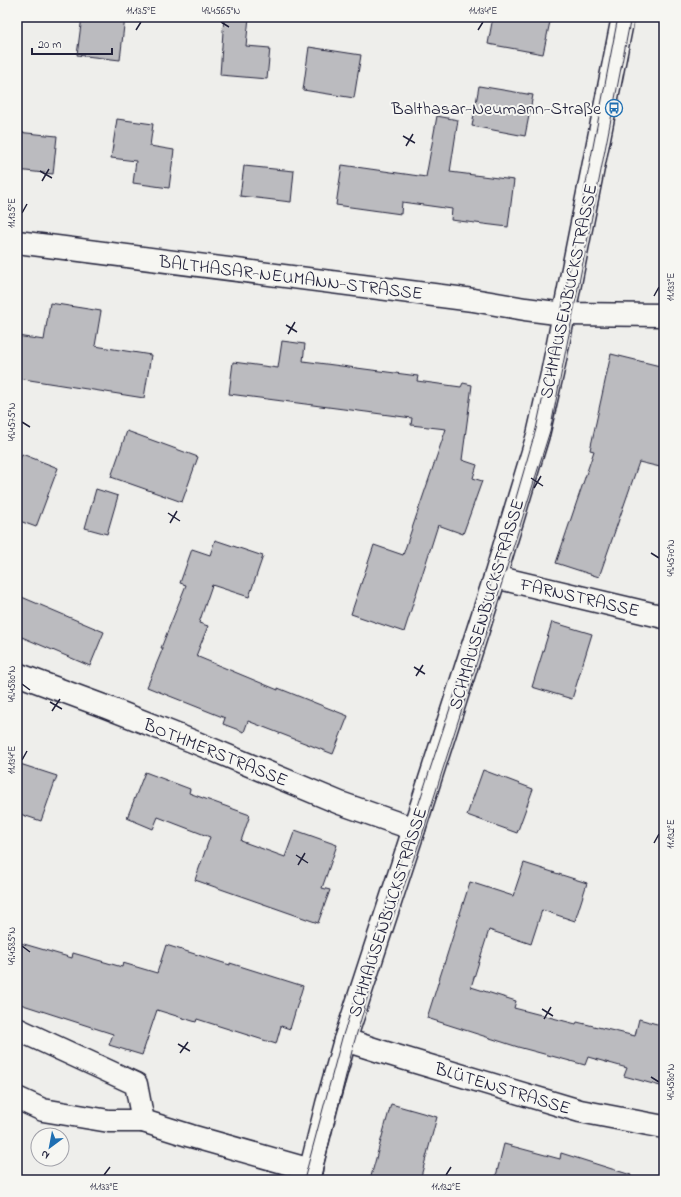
<svg xmlns="http://www.w3.org/2000/svg" width="681" height="1197" viewBox="0 0 681 1197" font-family="'Indie Flower',sans-serif">
	<style>
		.building { fill: #bbbbbf; stroke: #22223b }
		.lines { fill: none; stroke-linecap: round; stroke-linejoin: round }
		.minor-casing { stroke: #22223b; stroke-width: 25 }
		.minor { stroke: #f6f6f2; stroke-width: 22 }
		.tram { stroke: #22223b; stroke-width: 1 }
		.ticks { fill: none; stroke: #22223b; stroke-width: 1.5 }
		.labels { text-anchor: middle; stroke-width: 4; stroke-linejoin: round; paint-order: stroke }
		.poi-label { font-size: 18px; fill: #22223b; stroke: #f6f6f2; text-anchor: end }
		.street-label { font-size: 18px; fill: #22223b; stroke: #f6f6f2 }
		.neatline { fill: none; stroke: #22223b; stroke-width: 1.5 }
		.ticks-label { font-size: 10px; text-anchor: middle; fill: #22223b }
	</style>
	<rect width="100%" height="100%" fill="#eeeeeb"/>
	<filter id="ink" filterUnits="userSpaceOnUse"><feTurbulence type="fractalNoise" baseFrequency=".025" numOctaves="2"/><feDisplacementMap in="SourceGraphic" scale="8" xChannelSelector="R" yChannelSelector="G"/><feConvolveMatrix kernelMatrix="1 2 1 2 8 2 1 2 1" color-interpolation-filters="sRGB"/></filter>
	<g filter="url(#ink)">
		<g class="building">
			<path d="M82,17H125L120,60L77,55Z"/>
			<path d="M224,17H249L246,46L270,48L267,79L220,75Z"/>
			<path d="M493,17H551L543,54L488,44Z"/>
			<path d="M309,47L361,55L354,98L303,90Z"/>
			<path d="M479,86L533,95L525,136L472,126Z"/>
			<path d="M437,116L458,120L450,172L514,180L508,227L451,220L452,209L402,202L401,214L336,205L342,165L426,177Z"/>
			<path d="M117,119L153,124L150,146L174,150L169,188L133,183L136,161L111,158Z"/>
			<path d="M17,132L57,136L53,174L17,170Z"/>
			<path d="M244,166L294,171L291,202L240,196Z"/>
			<path d="M50,303L101,311L95,346L151,355L144,398L17,378V336L44,340Z"/>
			<path d="M282,341L305,344L303,361L418,376L417,381L461,387L463,383L472,385L462,460L477,465L473,478L482,481L463,534L438,525L404,632L351,614L374,545L403,555L446,429L411,425L412,418L229,394L233,362L278,368Z"/>
			<path d="M611,354L664,367V449L660,467L639,462L599,577L556,563L594,451L590,450Z"/>
			<path d="M127,431L198,457L182,502L111,477Z"/>
			<path d="M22,454L58,468L36,527L17,520V467Z"/>
			<path d="M96,489L118,496L107,534L85,528Z"/>
			<path d="M215,540L263,556L249,597L212,585L199,623L208,626L196,656L278,690V688L348,716L333,754L248,721L244,732L223,724L225,718L147,687L163,648H161L186,585L180,583L192,549L210,555Z"/>
			<path d="M17,595L104,632L90,666L17,635Z"/>
			<path d="M552,622L592,634L572,699L532,687Z"/>
			<path d="M17,763L57,776L41,821L17,813Z"/>
			<path d="M483,770L533,789L517,833L467,815Z"/>
			<path d="M145,772L190,789L189,793L250,815L241,841L285,857L295,830L337,845L322,888L330,890L318,923L195,880L210,837L158,817L153,829L127,818Z"/>
			<path d="M524,863L587,883L575,921L542,910L531,944L489,930L471,987L516,1001L514,1008L576,1024L577,1022L635,1036L639,1019L664,1026V1087L624,1076L627,1068L588,1057L585,1065L518,1047L427,1018L470,882L513,896Z"/>
			<path d="M17,942L72,958L73,953L122,967L123,963L157,973L166,945L230,965V963L303,986L290,1029L281,1026L276,1044L197,1019L196,1022L157,1010L142,1055L109,1045L113,1034L17,1003Z"/>
			<path d="M391,1104L437,1117L420,1180H370Z"/>
			<path d="M504,1144L560,1159L561,1153L631,1175L630,1180H495Z"/>
		</g>
		<g class="lines">
			<g class="minor-casing">
				<g id="minor">
					<path d="M17,242L473,300L525,309L564,314L664,315"/>
					<path d="M495,577L664,617"/>
					<path d="M17,674L106,707L192,741L340,803L414,829"/>
					<path d="M17,1029L136,1084L143,1121L191,1136L311,1170"/>
					<path d="M345,1040L386,1053L580,1111L664,1127"/>
					<path d="M17,1098L43,1110L109,1121H143"/>
					<path d="M308,1180L327,1104L345,1040L414,829L495,577L538,435L552,374L623,17"/>
				</g>
			</g>
			<use href="#minor" class="minor"/>
			<g class="tram">
				<path d="M304,1180L342,1038L493,577L536,429L561,313L618,17"/>
				<path d="M320,1180L354,1043L381,951L423,832L550,431L631,17"/>
			</g>
		</g>
	</g>
	<path class="ticks" d="M221,22L229,27M136,30L141,22M478,30L483,22M403,136L415,143M406,146L413,134M40,171L52,178M42,181L49,169M22,213L27,204M654,296L659,287M286,325L297,332M288,334L295,322M22,422L30,427M531,478L543,486M534,488L541,476M168,513L180,521M170,523L177,511M651,553L659,558M414,667L425,674M416,676L423,665M22,684L30,690M50,702L62,709M52,711L60,699M22,760L27,751M654,843L659,834M296,855L308,863M298,865L305,853M22,946L30,952M542,1009L553,1016M544,1019L551,1007M178,1044L190,1051M180,1053L188,1042M651,1077L659,1082M104,1175L110,1167M446,1175L451,1167"/>
	<defs>
		<g id="bus-ring" transform="scale(0.9)"><circle r="9.5" fill="#f6f6f2" stroke="#1f6fb2" stroke-width="1.5"/><path d="M-5-6H5V4H4V6H2V4H-2V6H-4V4H-5ZM-3.5-4V0h7V-4ZM-3.5 1.2v1.5H-2V1.2ZM2 1.2v1.5H3.5V1.2Z" fill="#1f6fb2"/></g>
	</defs>
	<g fill-rule="evenodd">
		<use href="#bus-ring" x="614" y="108"/>
	</g>
	<g class="labels">
		<g class="poi-label">
			<text x="601" y="114">Balthasar-Neumann-Straße</text>
		</g>
		<g class="street-label">
			<text transform="translate(291 277) rotate(7)" y="6">BALTHASAR-NEUMANN-STRASSE</text>
			<text transform="translate(568 291) rotate(-78)" y="6">SCHMAUSENBUCKSTRASSE</text>
			<text transform="translate(580 597) rotate(13)" y="6">FARNSTRASSE</text>
			<text transform="translate(486 604) rotate(-73)" y="6">SCHMAUSENBUCKSTRASSE</text>
			<text transform="translate(216 752) rotate(22)" y="6">BOTHMERSTRASSE</text>
			<text transform="translate(387 912) rotate(-72)" y="6">SCHMAUSENBUCKSTRASSE</text>
			<text transform="translate(503 1088) rotate(17)" y="6">BLÜTENSTRASSE</text>
		</g>
	</g>
	<rect width="681" height="1197" fill="none" stroke="#f6f6f2" stroke-width="44"/>
	<g transform="translate(50 1147) rotate(212)"><circle r="19" fill="#f6f6f2" stroke="#a1a1a9"/>
	<path d="M0-3L7 15L0 10L-7 15Z" fill="#1f6fb2"/>
	<text y="-6" font-size="11" font-weight="bold" text-anchor="middle" fill="#22223b">N</text>
	</g>
	<path d="M32 48v6h80v-6" fill="none" stroke="#22223b" stroke-width="2"/>
	<text x="38" y="48" font-size="12" fill="#22223b" stroke="#f6f6f2" stroke-width="3" paint-order="stroke">20 m</text>
	<rect x="22" y="22" width="637" height="1153" class="neatline"/>
	<g class="ticks-label">
		<text x="141" y="14">11.135°E</text>
		<text x="221" y="14">49.4565°N</text>
		<text x="483" y="14">11.134°E</text>
		<text transform="translate(11 213) rotate(-90)" y="4">11.135°E</text>
		<text transform="translate(670 287) rotate(-90)" y="4">11.133°E</text>
		<text transform="translate(11 422) rotate(-90)" y="4">49.4575°N</text>
		<text transform="translate(670 558) rotate(-90)" y="4">49.4570°N</text>
		<text transform="translate(11 684) rotate(-90)" y="4">49.4580°N</text>
		<text transform="translate(11 760) rotate(-90)" y="4">11.134°E</text>
		<text transform="translate(670 834) rotate(-90)" y="4">11.132°E</text>
		<text transform="translate(11 946) rotate(-90)" y="4">49.4585°N</text>
		<text transform="translate(670 1082) rotate(-90)" y="4">49.4580°N</text>
		<text x="104" y="1190">11.133°E</text>
		<text x="446" y="1190">11.132°E</text>
	</g>
</svg>
